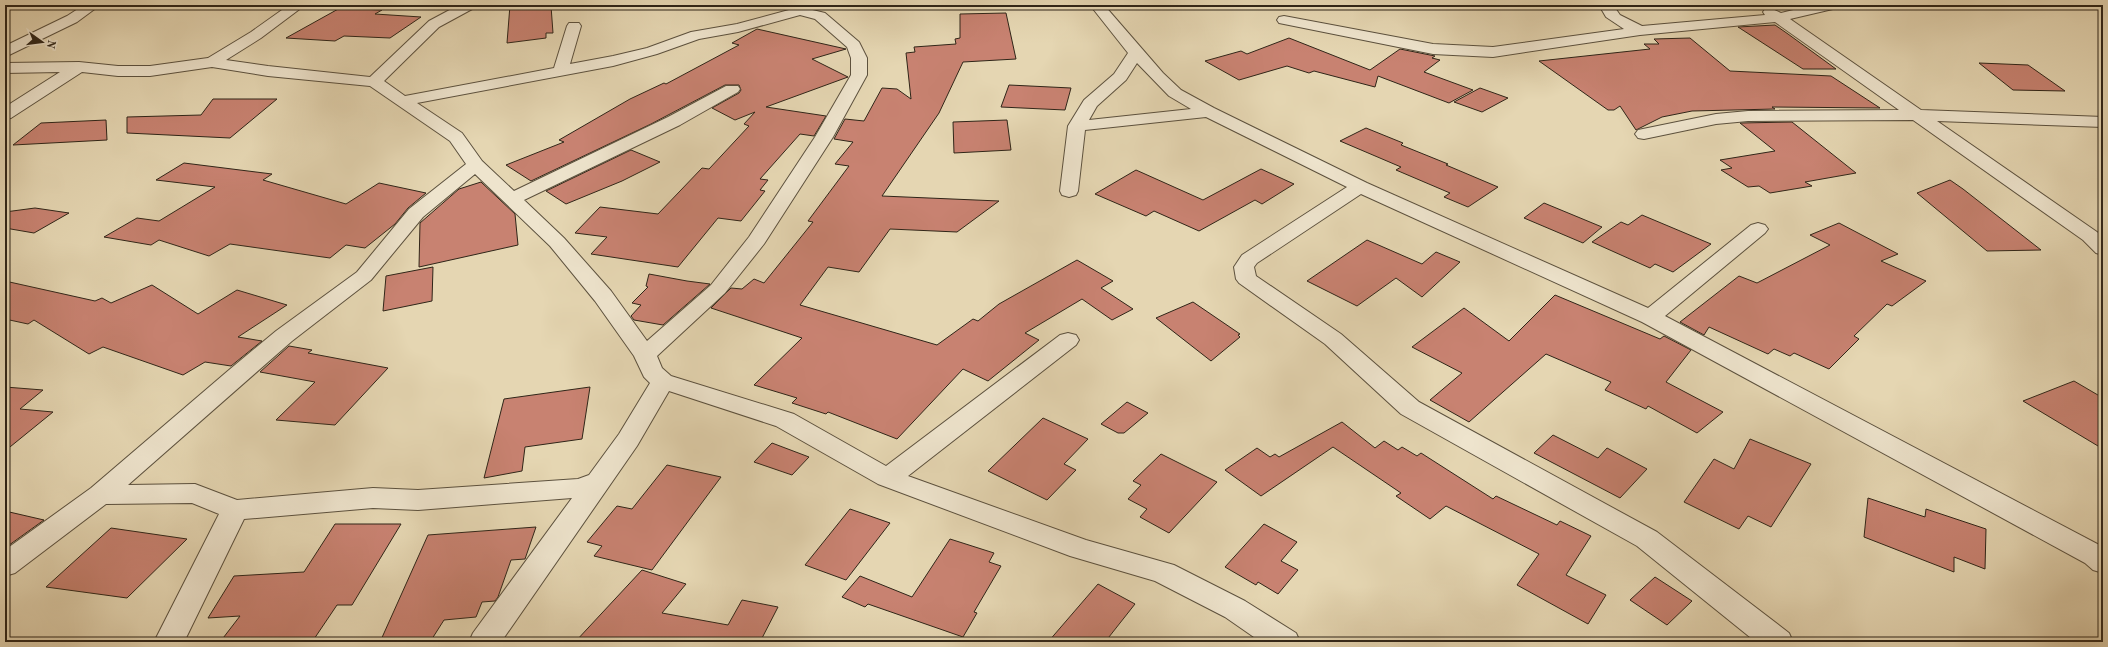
<svg xmlns="http://www.w3.org/2000/svg" width="2108" height="647" viewBox="0 0 2108 647" font-family="'Old Standard TT',serif">
	<style>
		.building { fill: #c88271; stroke: #2f2518 }
		.lines { fill: none; stroke-linecap: round; stroke-linejoin: round }
		.minor-casing { stroke: #5c513e; stroke-width: 2 }
		.minor { fill: #eee4cd; fill-rule: evenodd }
	</style>
	<rect width="100%" height="100%" fill="#e5d6b2"/>
	<filter id="stains"><feTurbulence type="fractalNoise" baseFrequency=".005" numOctaves="4"/><feColorMatrix values="0 0 0 0 .2 0 0 0 0 .09 0 0 0 0 .02 0 0 0 .5 -.17"/></filter>
	<radialGradient id="worn" r=".72"><stop offset=".6" stop-color="#630" stop-opacity="0"/><stop offset="1" stop-color="#630" stop-opacity=".3"/></radialGradient>
	<g class="building">
		<path d="M510,5L551,6L553,33H546V38L507,43Z"/>
		<path d="M340,8L382,10L375,14L421,17L390,38L344,36L335,41L286,38Z"/>
		<path d="M1006,13L1016,59L963,62L939,113L882,196L999,201L957,232L890,229L859,272L828,267L800,305L937,345L973,319L978,321L999,304L1077,260L1113,281L1101,288L1133,309L1112,320L1082,299L1025,333L1039,340L988,381L963,369L897,439L828,412L826,414L792,403L797,398L754,385L802,338L711,308L731,288L742,289L754,279L764,283L813,222L808,221L849,166L835,164L853,142L834,139L845,119L864,121L882,88L897,89L911,99L906,53L915,52L914,47L956,44L955,39L960,38V14Z"/>
		<path d="M1775,25L1788,34L1836,69H1803L1738,27Z"/>
		<path d="M757,29L846,49L812,59L848,77L766,107L826,116L814,136L800,134L760,179L768,180L760,190L765,191L741,221L718,218L678,267L591,254L607,237L575,233L600,207L658,214L702,168L709,169L749,126L744,124L755,112L735,120L712,108L739,93L741,90L739,85H725L651,124L531,181L506,165L564,142L559,140L630,99L664,83L666,84L739,45L732,43Z"/>
		<path d="M1289,38L1370,70L1400,49L1435,56L1432,58L1440,60L1424,72L1473,90L1449,103L1378,76L1375,87L1314,71L1309,73L1287,66L1239,80L1205,61L1241,51L1247,54Z"/>
		<path d="M1690,38L1730,71L1831,76L1880,108L1772,107L1775,109L1692,111L1662,117L1636,130L1620,106L1614,110H1608L1539,61L1650,49L1644,44H1659L1654,39Z"/>
		<path d="M1979,63L2028,65L2065,91L2013,90Z"/>
		<path d="M1009,85L1071,88L1065,110L1001,107Z"/>
		<path d="M1480,88L1508,98L1482,112L1454,102Z"/>
		<path d="M213,99H277L230,138L127,133V117L201,115Z"/>
		<path d="M106,120L107,140L13,145L41,123Z"/>
		<path d="M1007,120L1011,150L954,153L953,122Z"/>
		<path d="M1792,122L1856,173L1805,182L1812,186L1770,193L1759,186L1748,187L1721,170L1732,168L1720,160L1775,151L1740,123Z"/>
		<path d="M1366,128L1403,143L1401,145L1448,164L1446,165L1498,187L1468,207L1444,197L1450,193L1396,170L1401,167L1340,141Z"/>
		<path d="M631,150L660,162L622,181L566,204L546,191Z"/>
		<path d="M184,163L272,174L263,180L346,204L379,183L426,193L408,208L395,224L365,248L346,245L330,258L230,244L209,256L159,240L151,245L104,237L137,218L159,221L215,187L156,180Z"/>
		<path d="M1261,169L1294,184L1262,204L1255,200L1199,231L1154,211L1146,216L1095,194L1136,170L1203,200Z"/>
		<path d="M1950,180L1963,189L2041,250L1987,251L1917,193Z"/>
		<path d="M481,182L515,214L518,245L419,267L420,223L459,189Z"/>
		<path d="M1544,203L1602,227L1583,243L1524,218Z"/>
		<path d="M35,208L69,213L34,233L5,228V212Z"/>
		<path d="M1642,215L1711,244L1673,272L1655,264L1650,268L1592,242L1621,222L1628,225Z"/>
		<path d="M1839,223L1898,254L1881,261L1926,281L1892,306L1887,304L1854,336L1859,339L1829,369L1794,353L1790,356L1774,349L1768,354L1709,327L1704,335L1680,322L1739,276L1757,283L1830,245L1810,235Z"/>
		<path d="M1367,240L1422,264L1436,252L1460,262L1422,297L1396,278L1357,306L1307,281Z"/>
		<path d="M433,267L432,301L383,311L386,276Z"/>
		<path d="M649,274L687,281L710,284L663,325L634,320L631,316L641,305L632,303L648,287L646,286Z"/>
		<path d="M5,281L95,301L102,298L111,303L152,285L198,314L237,290L287,305L238,337L262,341L231,366L205,362L183,375L103,347L89,354L34,320L28,324L5,319Z"/>
		<path d="M1555,295L1660,339L1664,336L1691,350L1666,382L1723,412L1697,433L1648,406L1646,409L1605,390L1611,382L1546,354L1469,422L1430,400L1462,373L1412,347L1464,308L1509,341Z"/>
		<path d="M1193,302L1240,334L1238,335L1240,337L1211,361L1156,318Z"/>
		<path d="M289,346L312,350L308,353L388,368L335,425L276,420L315,382L260,372Z"/>
		<path d="M2074,381L2103,398V449L2023,401Z"/>
		<path d="M5,387L43,390L20,409L53,412L5,451Z"/>
		<path d="M590,387L582,439L525,447L522,471L484,478L504,399Z"/>
		<path d="M1127,402L1148,413L1124,433H1118L1101,424Z"/>
		<path d="M1043,418L1088,439L1064,464L1076,470L1047,500L988,471Z"/>
		<path d="M1342,422L1375,448L1384,441L1398,450L1402,447L1417,456L1421,453L1493,499L1496,496L1557,525L1560,521L1591,536L1566,575L1606,595L1588,624L1517,585L1539,554L1446,506L1430,519L1396,496L1401,493L1333,447L1261,496L1225,470L1257,448L1270,457L1275,454L1279,457Z"/>
		<path d="M1553,435L1598,458L1607,448L1647,469L1620,498L1534,453Z"/>
		<path d="M1750,439L1811,464L1771,527L1748,516L1739,529L1684,502L1714,459L1734,469Z"/>
		<path d="M772,443L809,457L792,475L754,462Z"/>
		<path d="M1161,454L1217,482L1169,533L1140,517L1147,509L1128,499L1141,485L1133,481Z"/>
		<path d="M667,465L721,477L652,570L594,556L602,546L587,542L617,506L632,509Z"/>
		<path d="M1868,498L1925,517L1926,509L1986,529L1985,569L1954,557V572L1864,537Z"/>
		<path d="M850,509L890,523L846,580L805,565Z"/>
		<path d="M5,511L44,520L5,548Z"/>
		<path d="M335,524H401L352,605H337L312,642H220L240,616L208,618L234,576L304,572Z"/>
		<path d="M1264,524L1297,542L1281,561L1298,570L1278,594L1258,582L1256,585L1225,567Z"/>
		<path d="M536,527L525,559L511,560L498,597L495,601L482,602L476,617L444,620L430,642H380L428,535Z"/>
		<path d="M111,528L187,539L127,598L46,587Z"/>
		<path d="M950,539L994,553L989,562L1001,566L974,612L977,613L963,637L868,604L865,607L842,597L860,576L912,597Z"/>
		<path d="M642,570L686,584L662,613L728,625L742,600L778,607L760,642H575Z"/>
		<path d="M1655,577L1692,601L1667,625L1630,600Z"/>
		<path d="M1098,584L1135,604L1105,642H1048Z"/>
	</g>
	<g class="lines">
		<g class="minor-casing">
			<g id="minor">
				<path d="M84,5H100L77,22L5,57V46L67,16Z"/>
				<path d="M289,5H305L261,38L226,60L268,66L370,77L429,21L459,5H476L474,8L439,27L384,81L405,96L554,68L567,26L569,23H579L581,26L570,64L613,56L647,48L691,32L737,24L800,7L825,13L859,42L867,58V75L833,137L764,244L725,293L657,356L662,368L671,376L794,414L886,466L1060,335L1068,333L1076,335L1079,340L1076,345L908,476L1086,540L1174,565L1245,601L1296,633L1300,642H1261L1225,617L1155,581L1070,556L878,484L776,426L669,391L637,446L501,642H469L473,633L572,498L418,510L373,508L244,519L184,642H154L219,514L192,503L106,504L15,573L5,576V550L91,488L229,370L276,331L357,272L409,209L466,164L450,141L370,86L268,76L212,67L150,76H118L82,72L11,118L5,119V107L60,72L5,73V63L79,62L118,66H150L208,58L251,32ZM800,15L815,19L847,47L851,58V75L815,137L749,237L711,285L647,341L611,291L564,238L524,200L680,125L738,92L740,89L738,86H726L668,117L514,191L482,161L462,133L417,103L613,66L657,54L699,39L738,32ZM475,174L550,246L595,301L634,356L644,377L650,383L619,434L589,475L578,479L418,490L373,488L237,500L195,484L128,485L292,341L371,280L423,217Z"/>
				<path d="M1090,5H1104L1163,73L1181,90L1214,108L1367,183L1648,308L1751,225L1758,223L1765,225L1768,229L1765,233L1665,316L2103,547V573L2093,570L2085,563L1642,322L1361,194L1257,263L1254,267L1256,276L1341,334L1419,402L1657,532L1789,633L1793,642H1756L1637,546L1401,414L1325,344L1239,283L1236,279L1234,267L1242,255L1347,187L1206,117L1085,130L1078,191L1076,195L1069,197L1062,195L1060,191L1068,126L1084,100L1114,74L1128,53ZM1137,63L1169,96L1191,109L1089,120L1097,106L1126,80Z"/>
				<path d="M1599,5H1613L1620,15L1642,26L1765,15L1763,12L1765,9L1770,8L1781,13L1814,5H1839L1837,8L1790,19L1921,110L2103,117V127L1937,121L2097,232L2103,238V255L2096,253L2083,240L1913,120L1748,121L1716,124L1644,139L1638,138L1635,134L1638,130L1716,114L1748,111L1899,110L1775,22L1640,35L1493,57L1433,54L1284,24L1279,23L1277,20L1279,17L1284,16L1433,44L1493,47L1624,29L1606,17Z"/>
			</g>
		</g>
		<use href="#minor" class="minor"/>
	</g>
	<rect width="2108" height="647" fill="none" stroke="#e5d6b2" stroke-width="20"/>
	<rect x="6" y="6" width="2096" height="635" fill="none" stroke="#2f2518" stroke-width="2"/>
	<rect x="10" y="10" width="2088" height="627" fill="none" stroke="#2f2518"/>
	<g transform="translate(42 42) rotate(104)" stroke="#eee4cd" stroke-width="3" paint-order="stroke">
	<path d="M0-3L7 15L0 10L-7 15Z" fill="#2f2518"/>
	<text y="-6" font-size="11" font-weight="bold" text-anchor="middle" fill="#2f2518">N</text>
	</g>
	<rect width="100%" height="100%" filter="url(#stains)"/>
	<rect width="100%" height="100%" fill="url(#worn)"/>
</svg>
